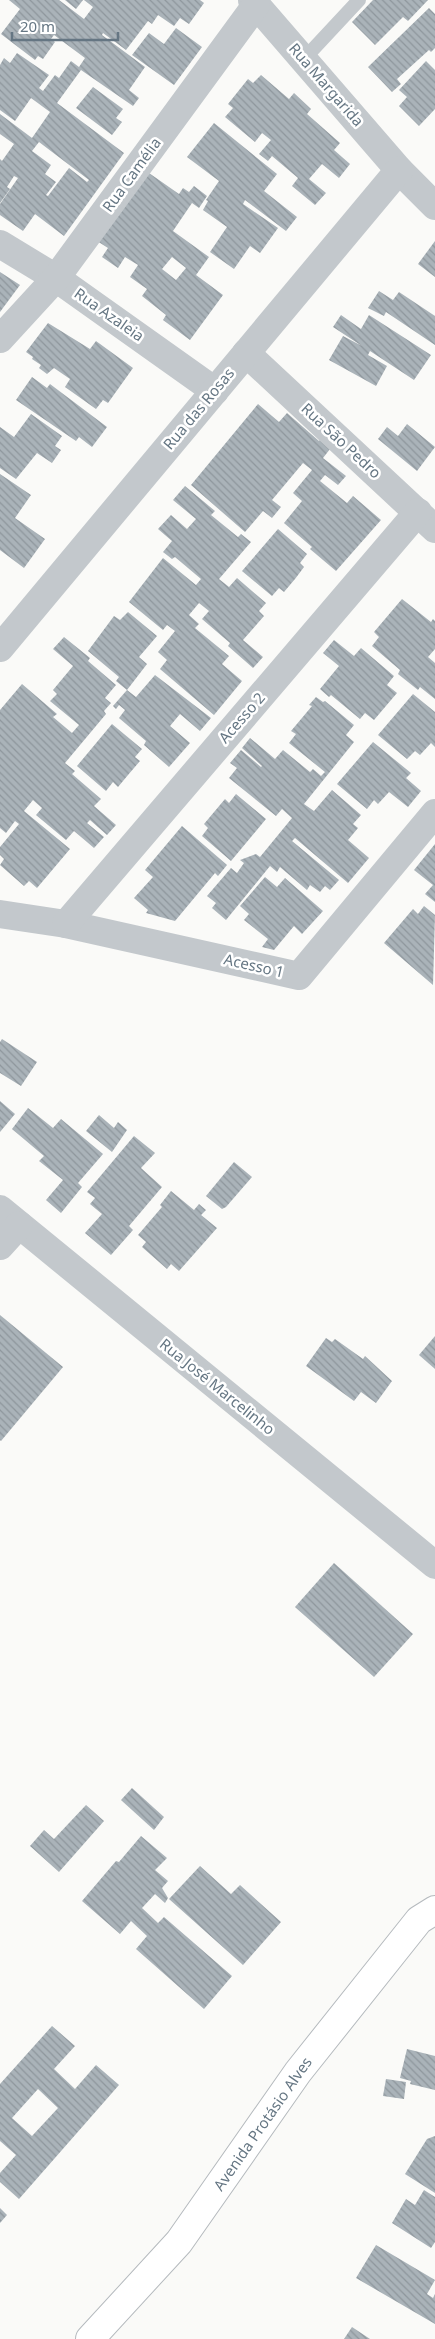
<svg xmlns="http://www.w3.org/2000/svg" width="435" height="2339" viewBox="0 0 435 2339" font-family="'Noto Sans',sans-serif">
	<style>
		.building { fill: url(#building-back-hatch); fill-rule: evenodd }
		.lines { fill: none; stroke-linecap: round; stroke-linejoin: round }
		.primary-casing { stroke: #b5babe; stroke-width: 30 }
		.lane { stroke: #c3c8cc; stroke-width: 14 }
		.street { stroke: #c3c8cc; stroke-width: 28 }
		.primary { stroke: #fff; stroke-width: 28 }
		.labels { text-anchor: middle; stroke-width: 5; stroke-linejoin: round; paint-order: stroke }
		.street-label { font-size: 15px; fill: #657683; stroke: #fff }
	</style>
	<defs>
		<pattern id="building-back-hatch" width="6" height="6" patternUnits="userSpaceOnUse" patternTransform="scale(1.25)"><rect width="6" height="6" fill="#aab3b9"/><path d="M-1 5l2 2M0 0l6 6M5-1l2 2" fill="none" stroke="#8e969c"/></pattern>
	</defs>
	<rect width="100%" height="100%" fill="#fafaf8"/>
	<g class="building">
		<path d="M9,0H59L84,19L93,7L84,0H200L204,3L189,24L180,18L174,26L158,15L152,24L148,21L126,50L103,33L102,35L145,67L129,90L139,98L133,106L81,70L57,103L124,153L64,236L35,214L23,231L0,215V204L18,178L14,176L7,187L10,189L0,203V159L2,161L14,144L0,134V114L32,138L50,112L31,98L15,121L0,110V65L4,58L10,63L17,53L49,75L39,88L43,91L55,75L59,78L71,61L79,67L85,58L54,35L51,39L55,42L43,59L38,56L35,60L1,34L20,9ZM39,142L89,180L87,182L69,168L48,196L46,195L56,182L45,174L51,165L32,151Z"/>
		<path d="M65,0H83L76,9Z"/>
		<path d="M373,0H428L408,21L403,17L375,45L352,22Z"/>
		<path d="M429,8L435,14V48L431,52L429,50L397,79L401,84L392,92L368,67Z"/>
		<path d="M176,28L202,47L174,85L132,55L149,33L164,44Z"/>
		<path d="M426,61L435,70V109L419,126L399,106L407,97L399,90Z"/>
		<path d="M261,75L289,99L294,93L311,109L307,114L340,143L334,150L350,164L339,178L322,164L309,179L326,193L315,205L292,186L298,178L272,156L268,161L259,154L271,140L262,133L255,142L225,117L233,108L228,104L248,79L253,83Z"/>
		<path d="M93,87L123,109L116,118L122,122L112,135L76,108Z"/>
		<path d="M214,123L277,174L264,191L297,217L286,231L245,200L243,204L278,228L260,253L250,246L234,269L210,252L227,227L203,210L208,201L206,200L219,181L187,157Z"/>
		<path d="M149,173L179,194L183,188L189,192L194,186L207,196L199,208L192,203L173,231L209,257L196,275L223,295L190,340L163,320L166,315L142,296L147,289L130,277L138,265L125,257L118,268L102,257L108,248L97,241ZM172,257L186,268L176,280L162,269Z"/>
		<path d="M435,241V277L418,264Z"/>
		<path d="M0,272L20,285L0,312Z"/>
		<path d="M379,291L393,300L399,292L435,316V345L386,312L384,316L368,308Z"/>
		<path d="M341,315L361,329L369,315L431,355L414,380L370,351L368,355L387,366L376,386L329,360L343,336L362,346L333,327Z"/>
		<path d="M48,323L90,349L96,341L133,368L108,403L103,400L96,409L65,387L70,379L54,368L47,374L39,368L41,365L32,359L33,357L26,352Z"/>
		<path d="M32,377L47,388L50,384L107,427L92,447L79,437L76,441L16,400Z"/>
		<path d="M258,404L279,422L287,413L319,441L324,435L334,444L323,458L346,476L338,485L325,475L320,481L347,503L353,496L381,520L336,571L310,549L312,547L284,523L302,501L293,493L312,470L303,463L272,500L281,507L272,518L263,511L245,532L191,485Z"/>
		<path d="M31,414L62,436L55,446L61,450L52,463L37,453L16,479L0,468V427L14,437Z"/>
		<path d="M407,424L435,447L417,471L378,439L387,427L398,436Z"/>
		<path d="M0,474L31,495L15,518L45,539L24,568L0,550Z"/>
		<path d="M185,486L215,511L211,515L238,537L241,534L251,542L219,579L229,587L237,578L266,603L259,611L264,616L243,640L263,657L253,668L228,646L230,643L202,619L209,611L199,603L189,615L199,624L195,628L229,656L222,664L242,681L214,715L160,669L167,660L158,652L175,631L167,625L163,630L129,602L163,558L196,585L201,579L175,557L172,559L163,552L172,541L158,529L171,515L187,529L196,519L173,500Z"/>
		<path d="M278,529L307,554L300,563L304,567L295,579L284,592L279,588L272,596L242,571Z"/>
		<path d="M402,599L431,622L433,619L435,621V649L428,657L435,663V699L420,687L418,690L398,674L400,670L372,646L379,637L374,632Z"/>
		<path d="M128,612L157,636L139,657L147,664L127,690L116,681L119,677L88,651L114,616L120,620Z"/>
		<path d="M64,637L90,658L88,661L116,685L105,698L111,703L104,711L106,714L65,763L75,771L72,774L101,799L94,806L116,825L107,835L90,820L87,823L104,837L94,848L74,831L66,840L36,815L42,808L33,800L24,811L70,849L37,888L29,881L24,886L0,865L4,859L0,855V847L19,824L15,821L6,833L0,828V710L22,684L57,714L53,717L72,733L79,725L50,701L57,694L53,690L73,666L53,649Z"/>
		<path d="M334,640L354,656L361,648L394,676L387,685L397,693L374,720L365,713L360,719L331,695L329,697L320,689L339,666L323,653Z"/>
		<path d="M155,675L211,718L200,731L180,714L170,726L190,743L169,767L144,745L146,741L119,718L125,710L119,705L116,709L113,706L127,690L136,697Z"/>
		<path d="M413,694L435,712V747L431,743L420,755L415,751L407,759L378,735Z"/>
		<path d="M316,697L323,702L325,701L354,725L346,735L354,742L304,804L314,811L332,790L361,815L353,824L358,828L348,840L369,858L348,883L295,838L292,841L339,880L330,890L325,886L320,892L310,885L307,890L280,867L277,872L270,866L226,920L212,908L216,903L207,896L231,868L237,873L244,863L240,860L256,854L260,857L292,818L282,809L276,816L229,778L237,768L230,763L241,750L261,767L262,766L242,748L250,738L275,759L283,750L310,772L313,769L321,776L325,772L289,743L296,734L291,731L312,706L309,705Z"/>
		<path d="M112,724L142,749L135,757L140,761L128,775L118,787L113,782L106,791L77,766Z"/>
		<path d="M373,742L411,773L406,778L421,791L408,807L389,792L378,804L374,800L367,809L337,784Z"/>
		<path d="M236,794L266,819L231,861L202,836L208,828L204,824L225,799L229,803Z"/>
		<path d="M182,826L227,865L218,876L215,873L175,921L146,913L148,910L134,898L153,877L145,870Z"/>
		<path d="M435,844V902L425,894L433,885L414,870Z"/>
		<path d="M265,877L277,887L285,878L323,911L302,934L294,926L274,950L262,947L268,939L244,920L249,914L240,906Z"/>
		<path d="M424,906L435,915L433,985L384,943L413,909L418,914Z"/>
		<path d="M2,1039L37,1062L21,1086L0,1073V1042Z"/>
		<path d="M0,1101L15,1114L0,1132Z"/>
		<path d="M28,1108L53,1128L61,1119L103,1154L78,1183L82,1187L61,1213L46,1200L63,1180L39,1161L44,1156L12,1129Z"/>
		<path d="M99,1115L114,1128L118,1122L127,1130L112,1152L86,1131Z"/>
		<path d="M134,1136L155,1153L141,1168L162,1187L129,1226L133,1230L111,1255L85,1233L102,1214L90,1204L95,1198L87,1192Z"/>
		<path d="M234,1162L252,1177L226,1207L222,1209L206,1196Z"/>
		<path d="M171,1191L194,1210L199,1204L206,1210L201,1215L217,1228L179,1271L171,1264L167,1269L142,1247L146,1242L138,1235L162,1207L160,1205Z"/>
		<path d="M0,1315L63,1367L1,1441L0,1440Z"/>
		<path d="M435,1336V1369L419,1355Z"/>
		<path d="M326,1338L332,1342L335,1339L363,1359L365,1356L392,1381L376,1403L361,1392L354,1401L306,1366Z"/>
		<path d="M334,1563L413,1634L374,1677L295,1607Z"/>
		<path d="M132,1788L164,1817L154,1830L121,1800Z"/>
		<path d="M86,1805L104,1821L59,1872L30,1846L44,1830L54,1839Z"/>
		<path d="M141,1836L167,1858L155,1870L168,1881L162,1888L168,1898L165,1903L155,1894L142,1908L158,1923L164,1917L232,1976L204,2009L136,1949L147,1936L131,1921L120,1934L82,1901L116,1861L119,1862Z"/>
		<path d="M200,1866L231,1894L240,1885L281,1922L243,1965L169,1899Z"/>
		<path d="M52,2026L75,2046L54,2069L75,2089L96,2065L119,2085L19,2199L0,2182V2173L16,2155L0,2141V2084ZM38,2089L58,2108L32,2136L12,2118Z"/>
		<path d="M407,2049L435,2056V2090L410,2084L411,2081L400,2078Z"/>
		<path d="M386,2079L406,2082L404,2099L383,2096Z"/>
		<path d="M435,2136V2193L405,2174L427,2139Z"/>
		<path d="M424,2190L435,2197V2242L431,2248L392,2223L406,2199L415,2205Z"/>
		<path d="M0,2208L7,2215L0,2223Z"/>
		<path d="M376,2245L435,2280L427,2294L433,2298L435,2294V2324L356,2278Z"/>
		<path d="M352,2327L370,2339H344Z"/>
	</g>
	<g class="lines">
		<g class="primary-casing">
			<path id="primary" d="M90,2339L179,2242L298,2072L419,1920L435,1910"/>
		</g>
		<path class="lane" d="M304,59L359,0"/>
		<g class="street">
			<path d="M252,0L399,170L435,206"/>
			<path d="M0,244L56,278L215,391"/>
			<path d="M0,339L56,278L256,5"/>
			<path d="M246,353L435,529"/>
			<path d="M0,648L399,170"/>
			<path d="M0,914L66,924L299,976L435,813"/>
			<path d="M66,924L418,512"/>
			<path d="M0,1209L435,1565"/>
			<path d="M0,1246L19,1225"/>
		</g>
		<use href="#primary" class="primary"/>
	</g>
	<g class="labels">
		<g class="street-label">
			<text transform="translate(326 85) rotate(49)" y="5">Rua Margarida</text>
			<text transform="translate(132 175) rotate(-54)" y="5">Rua Camélia</text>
			<text transform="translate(109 315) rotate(35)" y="5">Rua Azaleia</text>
			<text transform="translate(199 409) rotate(-50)" y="5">Rua das Rosas</text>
			<text transform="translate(341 441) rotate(43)" y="5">Rua São Pedro</text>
			<text transform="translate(242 718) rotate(-49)" y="5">Acesso 2</text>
			<text transform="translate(254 966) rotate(13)" y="5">Acesso 1</text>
			<text transform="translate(217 1387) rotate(39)" y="5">Rua José Marcelinho</text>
			<text transform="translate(263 2124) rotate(-55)" y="5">Avenida Protásio Alves</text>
		</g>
	</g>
	<path d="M12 32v8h106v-8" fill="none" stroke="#657683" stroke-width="2.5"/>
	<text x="20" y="32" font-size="15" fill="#657683" stroke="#ffffff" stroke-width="4" paint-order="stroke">20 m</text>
</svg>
